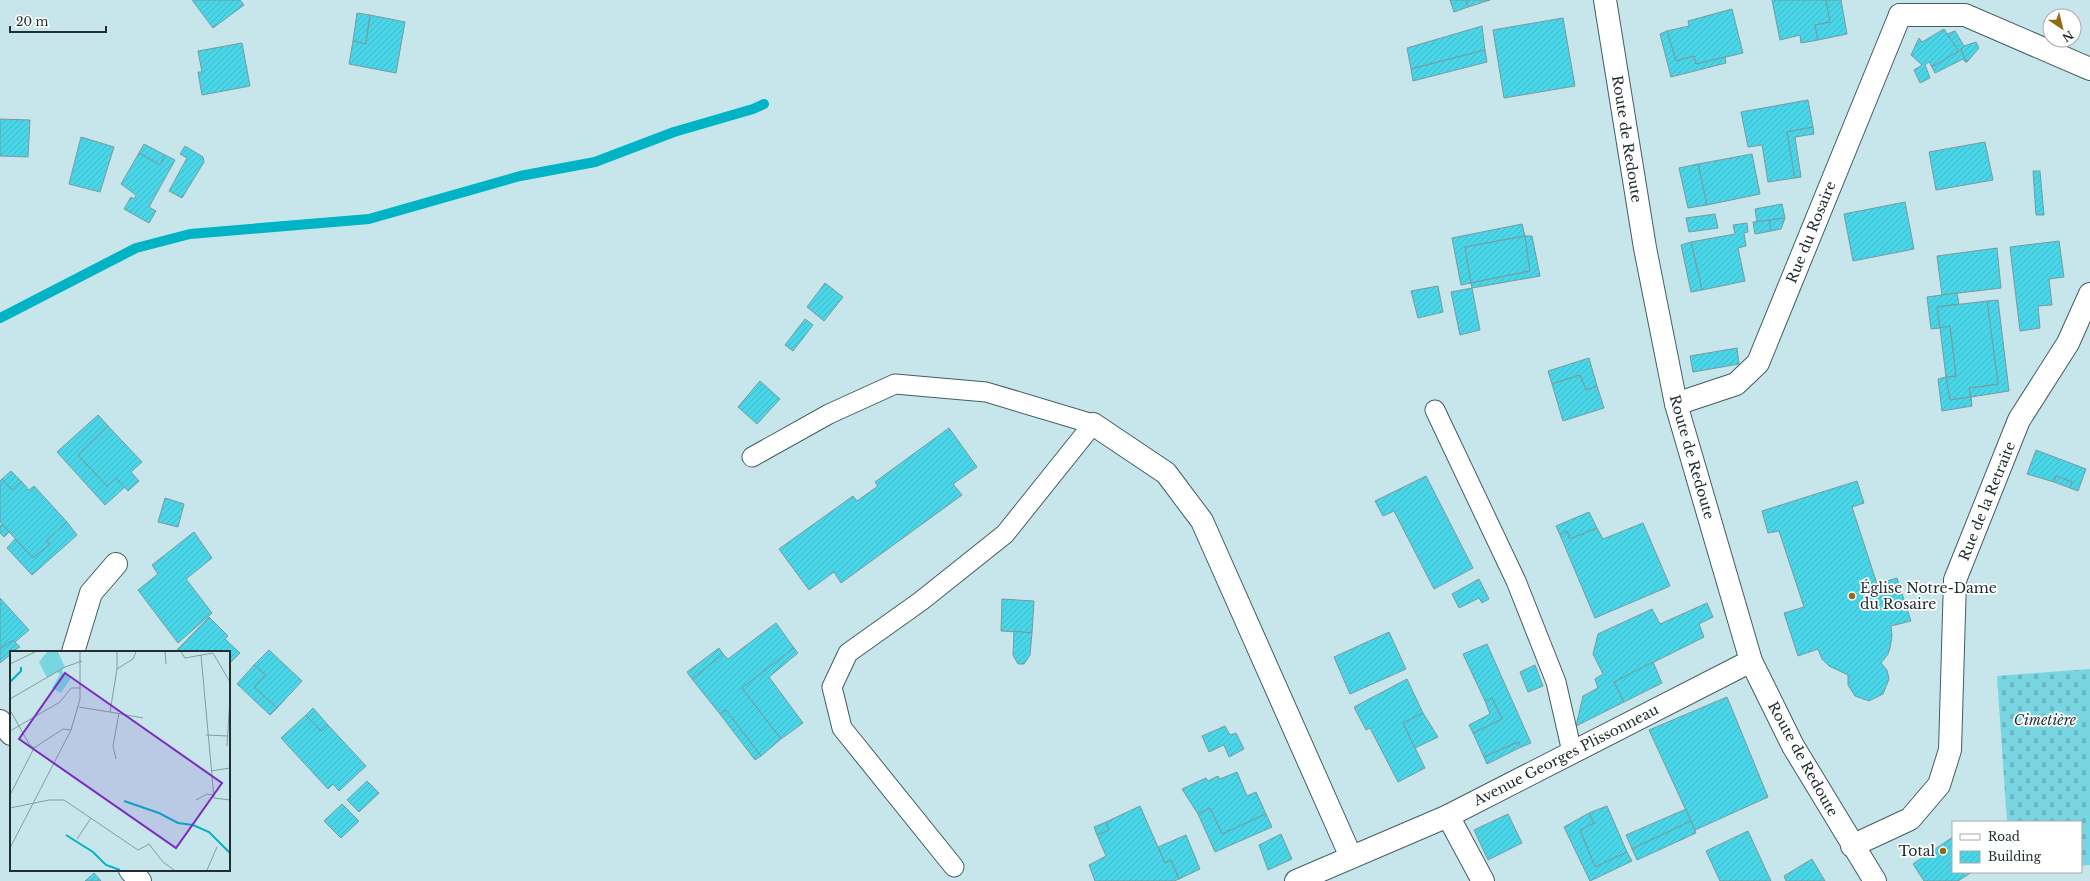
<svg xmlns="http://www.w3.org/2000/svg" width="2090" height="881" viewBox="0 0 2090 881" font-family="'Libre Baskerville',serif">
	<style>
		.cemetery { fill: url(#cemetery-stones) }
		.lines { fill: none; stroke-linecap: round; stroke-linejoin: round }
		.stream { stroke: #00b3c5; stroke-width: 10 }
		.building { fill: url(#building-hatch); stroke: #7b999d }
		.lane-casing { stroke: #425e62; stroke-width: 21 }
		.street-casing { stroke: #425e62; stroke-width: 24 }
		.secondary-casing { stroke: #425e62; stroke-width: 24 }
		.lane { stroke: #fff; stroke-width: 19 }
		.street { stroke: #fff; stroke-width: 22 }
		.secondary { stroke: #fff; stroke-width: 22 }
		.poi-dot { fill: #946b15; stroke: #fff; stroke-width: 1.5 }
		.labels { text-anchor: middle; stroke-width: 3.5; stroke-linejoin: round; paint-order: stroke }
		.street-label { font-size: 14px; fill: #222e2f; stroke: #fff }
		.poi-label { font-size: 14px; fill: #222e2f; stroke: #fff; text-anchor: start }
		.park-label { font-size: 14px; font-style: italic; fill: #1b3236; stroke: #fff }
		.inset-river { fill: none; stroke: #00b3c5; stroke-width: 2 }
		.inset-road { fill: none; stroke: #859ca0; stroke-width: 1 }
		.view { fill: #7b2cbf; fill-opacity: 0.15; stroke: #7b2cbf; stroke-width: 2 }
		.inset-edge { fill: none; stroke: #222e2f; stroke-width: 2 }
	</style>
	<defs>
		<pattern id="cemetery-stones" width="16" height="16" patternUnits="userSpaceOnUse"><rect width="16" height="16" fill="#79d5e2"/><path d="M2 7V4a2 2 0 0 1 4 0v3zM10 15v-3a2 2 0 0 1 4 0v3z" fill="#68b7c2"/></pattern>
		<pattern id="building-hatch" width="6" height="6" patternUnits="userSpaceOnUse"><rect width="6" height="6" fill="#49d6e8"/><path d="M-1 1l2-2M0 6l6-6M5 7l2-2" fill="none" stroke="#40b8c7"/></pattern>
	</defs>
	<rect width="100%" height="100%" fill="#c7e6eb"/>
	<path class="cemetery" d="M2090,669V865L2081,866V822H2007L1997,676Z"/>
	<g class="lines">
		<path class="stream" d="M0,318L136,248L190,234L369,219L520,176L595,162L674,132L753,109L764,104"/>
	</g>
	<g class="building">
		<path d="M192,0H240L244,5L213,28Z"/>
		<path d="M1450,0H1466L1468,7L1454,12Z"/>
		<path d="M1466,0H1490L1468,7Z"/>
		<path d="M1772,0H1826L1830,22L1815,25L1818,40L1801,43L1800,35L1780,40Z"/>
		<path d="M1826,0H1841L1847,34L1818,40L1815,25L1830,22Z"/>
		<path d="M1732,9L1743,53L1696,64L1694,56L1676,61L1667,31L1689,26L1688,21Z"/>
		<path d="M357,13L370,15L366,44L353,41Z"/>
		<path d="M370,15L405,22L396,73L349,64L353,41L366,44Z"/>
		<path d="M1563,18L1575,86L1504,98L1493,30Z"/>
		<path d="M1482,26L1485,50L1411,69L1407,48Z"/>
		<path d="M1944,29L1959,51L1932,67L1929,62L1925,65L1930,78L1920,83L1914,70L1922,65L1911,55L1919,38L1922,42Z"/>
		<path d="M1667,31L1676,61L1694,56L1696,64L1725,57L1726,63L1671,77L1660,34Z"/>
		<path d="M1955,31L1964,46L1961,50L1967,62H1965L1963,59L1935,73L1932,67L1959,51L1947,34Z"/>
		<path d="M1976,42L1979,48L1967,62L1961,50L1964,46Z"/>
		<path d="M242,43L250,86L202,95L198,72H202L198,51Z"/>
		<path d="M1485,50L1487,62L1413,81L1411,69Z"/>
		<path d="M1808,100L1813,127L1787,132L1795,178L1768,182L1762,145L1748,147L1741,112Z"/>
		<path d="M0,119L30,120L28,157L0,156Z"/>
		<path d="M1813,127L1814,134L1795,137L1801,177L1795,178L1787,132Z"/>
		<path d="M81,137L114,147L100,192L69,184Z"/>
		<path d="M1985,142L1993,180L1936,190L1929,152Z"/>
		<path d="M144,144L165,155L160,165L139,153Z"/>
		<path d="M185,146L203,157L204,162L182,198L169,191L187,158L180,154Z"/>
		<path d="M139,153L160,165L165,155L175,160L149,207L156,211L149,223L124,209L131,197L134,199L136,195L121,184Z"/>
		<path d="M1752,154L1760,194L1707,205L1698,164Z"/>
		<path d="M1698,164L1707,205L1688,208L1679,168Z"/>
		<path d="M2033,171H2040L2044,215H2036Z"/>
		<path d="M1905,202L1914,249L1853,261L1844,214Z"/>
		<path d="M1782,204L1785,218L1757,222L1755,209Z"/>
		<path d="M1715,214L1718,228L1689,232L1686,218Z"/>
		<path d="M1785,218L1781,229L1771,231L1769,220Z"/>
		<path d="M1769,220L1771,231L1755,234L1753,222Z"/>
		<path d="M1747,223L1748,232L1744,233L1746,246L1738,248L1745,281L1702,290L1691,242L1735,234L1733,225Z"/>
		<path d="M1522,224L1525,236L1465,247L1471,283L1461,285L1452,238Z"/>
		<path d="M1525,236L1530,271L1471,283L1465,247Z"/>
		<path d="M1525,236H1532L1540,276L1472,288L1471,283L1530,271Z"/>
		<path d="M2059,241L2064,277L2049,279L2052,305L2038,306L2040,328L2020,331L2010,247Z"/>
		<path d="M1691,242L1702,290L1691,292L1681,245Z"/>
		<path d="M1997,248L2001,288L1942,295L1937,256Z"/>
		<path d="M825,283L843,297L824,321L807,307Z"/>
		<path d="M1438,286L1443,312L1418,318L1411,291Z"/>
		<path d="M1472,288L1480,330L1460,335L1451,292Z"/>
		<path d="M1957,293L1959,304L1937,307L1940,328L1931,329L1927,297Z"/>
		<path d="M1998,300L2009,391L1971,397L1969,388L1998,384L1987,301Z"/>
		<path d="M1987,301L1998,384L1969,388L1971,397L1950,400L1946,377L1956,376L1950,326L1940,328L1937,307Z"/>
		<path d="M805,319L813,325L793,351L785,345Z"/>
		<path d="M1950,326L1956,376L1946,377L1940,328Z"/>
		<path d="M1737,348L1739,364L1693,372L1690,356Z"/>
		<path d="M1589,358L1597,386L1586,390L1580,375L1552,384L1548,371Z"/>
		<path d="M1580,375L1586,390L1597,386L1604,408L1563,421L1552,384Z"/>
		<path d="M1946,377L1950,400L1971,397L1972,406L1942,411L1938,379Z"/>
		<path d="M760,381L780,399L757,424L738,407Z"/>
		<path d="M98,415L108,426L78,455L107,486L116,478L125,487L105,505L57,452Z"/>
		<path d="M108,426L142,462L131,472L139,481L128,491L116,478L107,486L78,455Z"/>
		<path d="M949,428L977,467L953,484L962,495L841,583L834,572L809,590L779,549L853,496L857,501L878,486L875,482Z"/>
		<path d="M2036,450L2086,469L2078,491L2070,488L2072,482L2056,476L2054,482L2027,474Z"/>
		<path d="M11,471L21,481L12,490L2,479Z"/>
		<path d="M1426,476L1473,568L1434,589L1394,511L1383,516L1375,501Z"/>
		<path d="M2056,476L2072,482L2070,488L2054,482Z"/>
		<path d="M2,479L12,490L21,481L29,490L34,486L67,522L46,541L50,544L33,558L0,522V481Z"/>
		<path d="M1857,481L1864,503L1852,507L1877,584L1897,578L1911,621L1891,626L1892,636L1890,648L1888,654L1881,663L1887,670L1889,679L1883,694L1869,701L1855,696L1848,685V675L1829,666L1822,659L1818,649L1798,656L1784,613L1804,607L1779,531L1768,533L1762,511Z"/>
		<path d="M165,498L184,504L178,527L158,522Z"/>
		<path d="M1589,512L1597,528L1570,539L1567,531L1560,535L1556,526Z"/>
		<path d="M67,522L77,535L32,575L7,548L15,539L33,558L50,544L46,541Z"/>
		<path d="M1643,523L1670,586L1595,618L1560,535L1567,531L1570,539L1597,528L1603,539Z"/>
		<path d="M2,524L9,532L4,537L0,533V526Z"/>
		<path d="M194,532L212,558L186,579L212,613L178,643L138,590L158,574L152,565Z"/>
		<path d="M1479,579L1489,599L1482,603L1479,598L1459,608L1452,594Z"/>
		<path d="M0,598L29,630L15,642L13,640L0,649Z"/>
		<path d="M1002,599L1034,601L1032,633L1001,631Z"/>
		<path d="M1707,603L1713,617L1699,624L1704,637L1614,682L1624,702L1576,726L1583,696L1598,688L1595,679L1603,674L1593,654L1598,634L1652,609L1660,624Z"/>
		<path d="M209,617L228,636L225,639L240,653L229,664V652H175Z"/>
		<path d="M776,623L794,648L742,688L781,739L761,756L726,710L720,714L692,679L723,654L728,659Z"/>
		<path d="M1014,631L1032,633L1030,655L1024,664H1018L1013,655Z"/>
		<path d="M1389,632L1406,669L1350,694L1334,657Z"/>
		<path d="M13,640L20,647L11,652V654L0,663V649Z"/>
		<path d="M1487,644L1531,743L1521,747L1518,742L1484,757L1473,733L1502,719L1492,698L1485,701L1463,654Z"/>
		<path d="M719,648L723,654L692,679L687,672Z"/>
		<path d="M794,648L798,653L769,677L803,723L781,739L742,688Z"/>
		<path d="M269,650L302,681L277,708L254,687L265,675L254,665Z"/>
		<path d="M1653,662L1662,683L1624,702L1614,682Z"/>
		<path d="M254,665L265,675L254,687L277,708L270,715L237,684Z"/>
		<path d="M1535,665L1543,686L1528,692L1520,672Z"/>
		<path d="M1407,679L1423,713L1403,723L1425,768L1398,782L1370,728L1366,730L1354,707Z"/>
		<path d="M1727,697L1768,797L1695,830L1649,730Z"/>
		<path d="M1492,698L1502,719L1473,733L1469,725L1490,714L1485,701Z"/>
		<path d="M313,708L328,725L321,731L306,715Z"/>
		<path d="M726,710L761,756L755,760L720,714Z"/>
		<path d="M1423,713L1438,737L1415,748L1403,723Z"/>
		<path d="M306,715L321,731L328,725L366,766L339,791L333,784L328,789L281,738Z"/>
		<path d="M1225,726L1230,735L1236,733L1244,749L1229,757L1224,745L1209,752L1202,736Z"/>
		<path d="M1518,742L1521,747L1487,764L1484,757Z"/>
		<path d="M1237,772L1247,796L1256,792L1266,814L1222,834L1210,808L1198,814L1182,789L1206,778L1208,781L1218,776L1220,779Z"/>
		<path d="M367,781L379,793L359,812L347,800Z"/>
		<path d="M342,804L359,821L341,838L324,821Z"/>
		<path d="M1140,806L1165,863L1171,860L1179,879L1174,881H1095L1089,865L1106,856L1097,835L1109,830L1106,822Z"/>
		<path d="M1607,806L1627,852L1595,867L1580,830L1594,823L1589,813Z"/>
		<path d="M1210,808L1222,834L1266,814L1272,827L1215,852L1198,814Z"/>
		<path d="M1686,809L1691,821L1632,849L1626,835Z"/>
		<path d="M1589,813L1594,823L1580,830L1595,867L1627,852L1632,861L1590,881L1564,827Z"/>
		<path d="M1508,814L1522,843L1488,860L1474,830Z"/>
		<path d="M1691,821L1696,833L1637,860L1632,849Z"/>
		<path d="M1106,822L1109,830L1097,835L1094,827Z"/>
		<path d="M1748,831L1771,881H1720L1706,851Z"/>
		<path d="M1281,834L1292,859L1268,870L1259,845Z"/>
		<path d="M1186,835L1200,869L1179,879L1171,860L1165,863L1158,847Z"/>
		<path d="M1953,837V872H1972L1958,881H1924L1913,864Z"/>
		<path d="M1812,859L1825,881H1786L1784,876Z"/>
		<path d="M94,873L101,881H85Z"/>
	</g>
	<g class="lines">
		<g class="lane-casing">
			<g id="lane">
				<path d="M1435,410L1516,581L1556,682L1572,752"/>
				<path d="M752,457L829,414L895,384L986,392L1093,424L1005,534L921,601L848,653L832,687L842,728L954,867"/>
			</g>
		</g>
		<g class="street-casing">
			<g id="street">
				<path d="M1900,15H1965L2090,69"/>
				<path d="M1676,404L1736,384L1758,363L1900,15"/>
				<path d="M1093,424L1166,473L1202,521L1351,857"/>
				<path d="M73,652L91,593L116,564"/>
				<path d="M0,721L11,734"/>
				<path d="M1852,846L1910,819L1939,785L1950,750L1955,580L2019,420L2068,343L2090,294"/>
				<path d="M130,870L140,881"/>
				<path d="M1296,881L1448,816"/>
			</g>
		</g>
		<g class="secondary-casing">
			<g id="secondary">
				<path d="M1605,0L1645,248L1676,404L1751,661L1793,746L1875,881"/>
				<path d="M1483,881L1448,816L1751,661"/>
			</g>
		</g>
		<use href="#lane" class="lane"/>
		<use href="#street" class="street"/>
		<use href="#secondary" class="secondary"/>
	</g>
	<g class="poi-dot">
		<circle cx="1852" cy="596" r="4"/>
		<circle cx="1943" cy="851" r="4"/>
	</g>
	<g class="labels">
		<g class="street-label">
			<text transform="translate(1627 139) rotate(81)" y="5">Route de Redoute</text>
			<text transform="translate(1811 232) rotate(-68)" y="5">Rue du Rosaire</text>
			<text transform="translate(1692 457) rotate(74)" y="5">Route de Redoute</text>
			<text transform="translate(1987 501) rotate(-68)" y="5">Rue de la Retraite</text>
			<text transform="translate(1566 755) rotate(-27)" y="5">Avenue Georges Plissonneau</text>
			<text transform="translate(1803 759) rotate(61)" y="5">Route de Redoute</text>
		</g>
		<g class="poi-label">
			<text x="1860" y="593">Église Notre-Dame<tspan x="1860" dy="16">du Rosaire</tspan></text>
			<text x="1935" y="856" text-anchor="end">Total</text>
		</g>
		<g class="park-label">
			<text x="2045" y="725">Cimetière</text>
		</g>
	</g>
	<g transform="translate(10 651)">
		<rect width="220" height="220" fill="#c7e6eb"/>
		<path d="M37,1H48L55,16L52,18L53,22L61,27L51,42L42,37L50,23L47,21L37,27L29,11Z" fill="#79d5e2"/>
		<path class="inset-river" d="M0,31L11,20V16M114,150L149,162L168,172L183,174L199,181L220,202M56,184L83,201L96,214L110,219"/>
		<path class="inset-road" d="M155,1L156,13M171,1L175,7L203,2L220,31M191,4L204,147L220,149M0,13L25,1M107,18V1M0,48L55,16L72,10M69,56L100,61L107,18L123,8L126,1M0,59L19,93L24,97M100,61L133,67M0,80L50,51L61,37H71M196,84L218,85M217,95L220,46M24,97L53,78L61,79M106,108L103,95L109,62M201,120L220,117M0,144L24,97M186,149L197,143L203,144M0,157L39,149H54L128,199L139,193L153,211L164,219M67,188L81,167M0,197L61,79L70,48V1M197,219L207,196"/>
		<path class="view" d="M55,22L212,132L166,197L9,88Z"/>
		<rect width="220" height="220" class="inset-edge"/>
	</g>
	<rect x="1952" y="821" width="130" height="52" fill="#ffffff" stroke="#a7abac"/>
	<rect x="1960" y="834" width="20" height="6" fill="#ffffff" stroke="#a7abac"/>
	<text x="1988" y="841" font-size="12" fill="#222e2f">Road</text>
	<rect x="1960" y="851" width="20" height="12" fill="url(#building-hatch)" stroke="#a7abac"/>
	<text x="1988" y="861" font-size="12" fill="#222e2f">Building</text>
	<g transform="translate(2062 28) rotate(145)"><circle r="19" fill="#ffffff" stroke="#a7abac"/>
	<path d="M0-3L7 15L0 10L-7 15Z" fill="#946b15"/>
	<text y="-6" font-size="11" font-weight="bold" text-anchor="middle" fill="#222e2f">N</text>
	</g>
	<path d="M10 26v6h96v-6" fill="none" stroke="#222e2f" stroke-width="2"/>
	<text x="16" y="26" font-size="12" fill="#222e2f" stroke="#ffffff" stroke-width="3" paint-order="stroke">20 m</text>
</svg>
